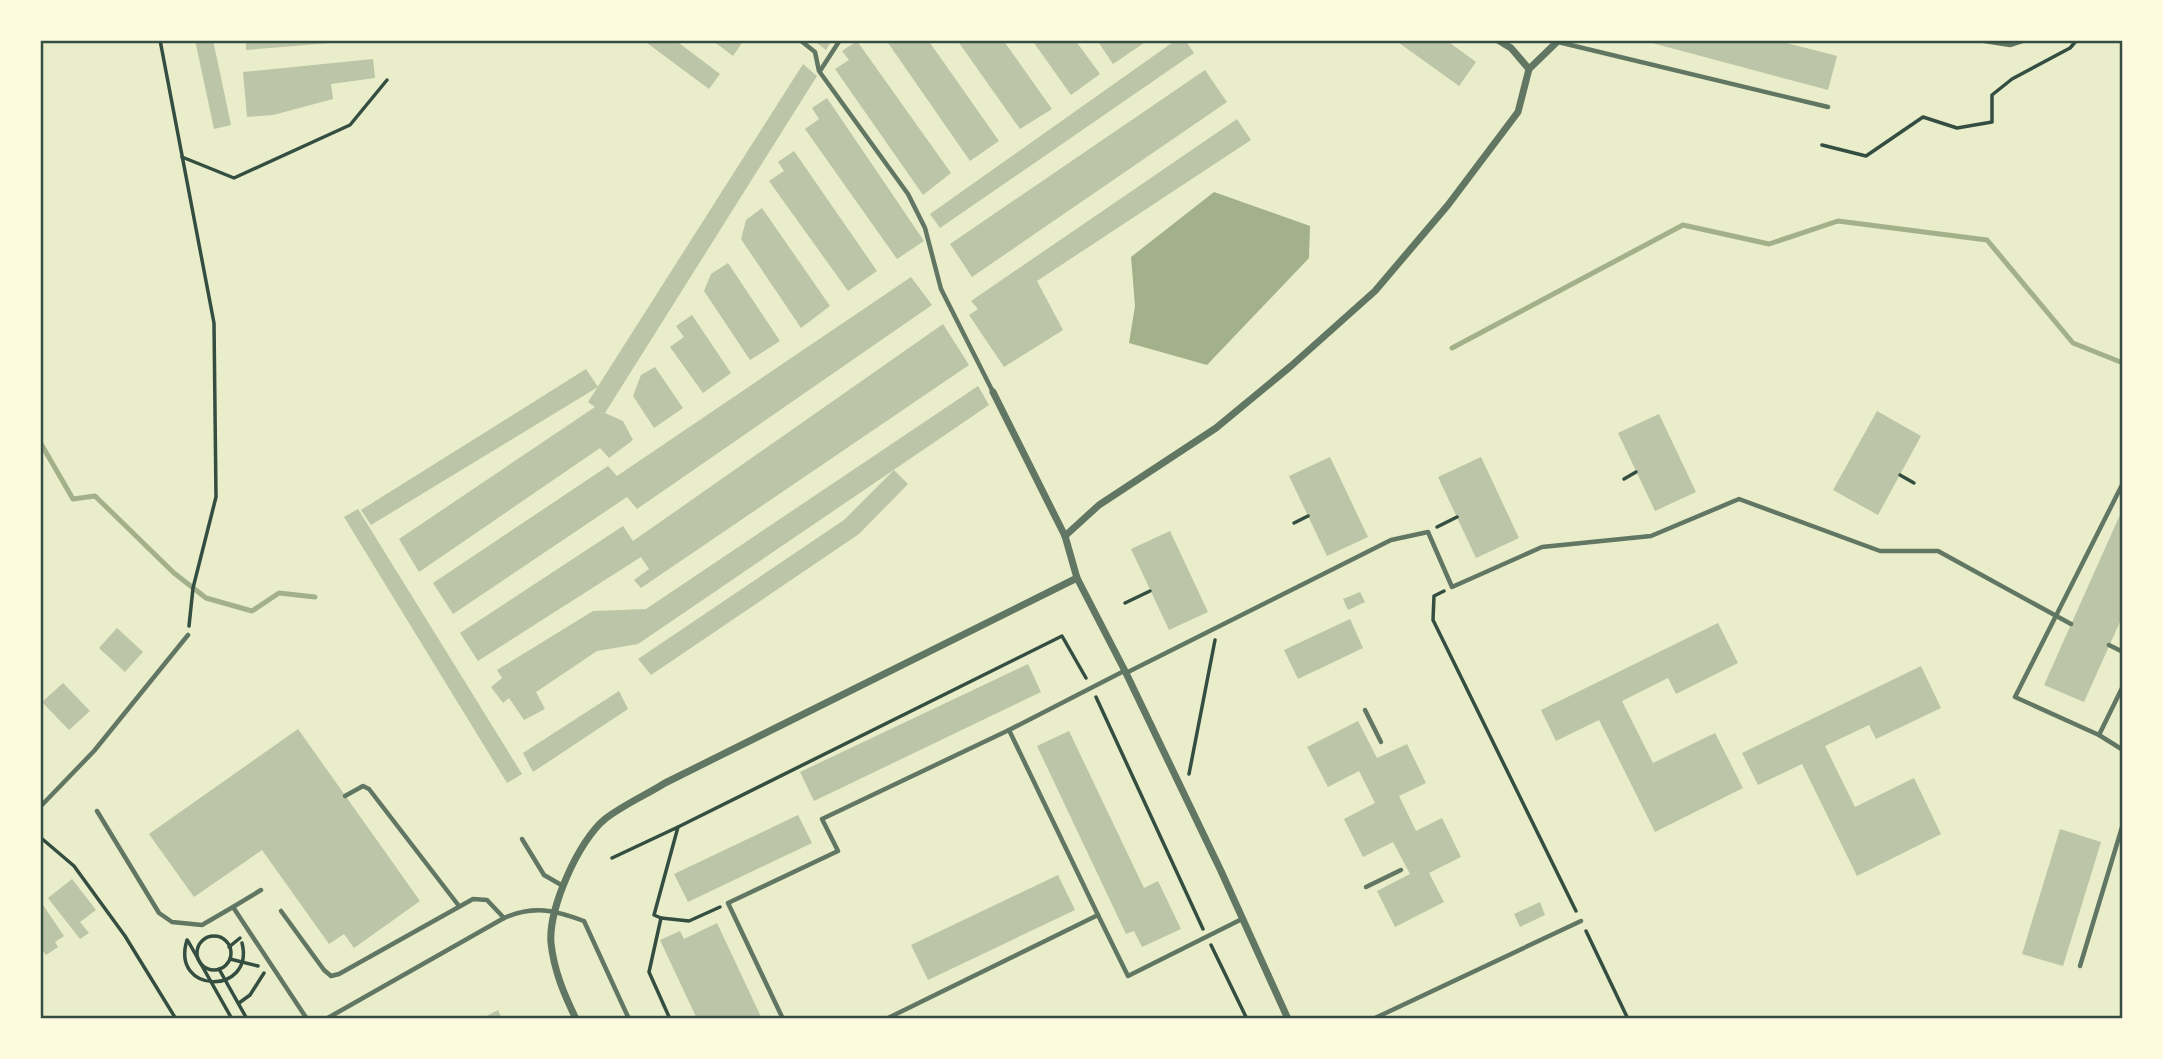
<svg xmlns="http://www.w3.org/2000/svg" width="2163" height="1059" viewBox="0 0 2163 1059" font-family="'Sofia Sans Condensed',sans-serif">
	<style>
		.water { fill: #a3b18a }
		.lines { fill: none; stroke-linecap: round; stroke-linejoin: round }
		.stream { stroke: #a3b18a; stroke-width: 5 }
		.building { fill: #bcc5a7 }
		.path { stroke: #344e41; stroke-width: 3.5 }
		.service { stroke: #617663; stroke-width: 4.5 }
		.minor { stroke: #617663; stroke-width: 7 }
		.neatline { fill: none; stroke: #344e41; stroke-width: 2.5 }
	</style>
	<rect width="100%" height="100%" fill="#e9edc9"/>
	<path class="water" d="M1214,192L1310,226L1309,258L1207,365L1129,343L1135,306L1131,257Z"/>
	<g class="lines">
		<g class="stream">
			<path d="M1452,348L1683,225L1769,244L1838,221L1987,240L2073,343L2123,363"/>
			<path d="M40,442L73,499L95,496L174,573L206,598L252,611L279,593L315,597"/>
		</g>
	</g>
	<g class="building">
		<path d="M195,40H213L231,125L214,129Z"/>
		<path d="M246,40H343V42L246,50Z"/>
		<path d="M643,40H675L720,74L709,89Z"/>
		<path d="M712,40H744L733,56Z"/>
		<path d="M813,40H832L826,50Z"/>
		<path d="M886,40H928L999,141L970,161Z"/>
		<path d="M957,40H1003L1052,109L1020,129Z"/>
		<path d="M1032,40H1075L1100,74L1071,95Z"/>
		<path d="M1097,40H1142L1144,43L1113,64Z"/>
		<path d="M1176,40H1185L1194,53L940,228L930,214Z"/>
		<path d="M1395,40H1446L1476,62L1459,86Z"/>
		<path d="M1641,40H1775L1837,56L1828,90Z"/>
		<path d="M857,41L951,173L923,195L835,69L849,60L842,51Z"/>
		<path d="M373,59L375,78L331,84L333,99L273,115L247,117L243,72Z"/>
		<path d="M803,64L817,76L605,413L623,421L633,440L609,458L600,448L419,572L399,539L595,407L588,402Z"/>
		<path d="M1205,70L1227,102L972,277L950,244Z"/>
		<path d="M827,98L924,241L897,259L805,129L819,119L812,108Z"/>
		<path d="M1237,119L1251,140L1037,281L1063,330L1004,367L969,315L978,309L971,301Z"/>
		<path d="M794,151L877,271L848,291L769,181L784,171L778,162Z"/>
		<path d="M762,208L830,306L801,328L741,239L746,220Z"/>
		<path d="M728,263L780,341L750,360L704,291L711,274Z"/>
		<path d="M911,277L932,305L637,509L627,497L453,614L433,583L608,466L617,476Z"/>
		<path d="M692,315L731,373L703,393L670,347L684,337L676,326Z"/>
		<path d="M943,324L969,365L641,588L634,580L649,569L641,557L478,661L460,633L623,526L633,541Z"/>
		<path d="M655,367L683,408L654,428L633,396L641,375Z"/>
		<path d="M586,369L598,387L371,525L361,510Z"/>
		<path d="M978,386L989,405L638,644L597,651L536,692L545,709L524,720L509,698L503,703L491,687L502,678L497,670L593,611L646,609Z"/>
		<path d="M1877,411L1921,436L1878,515L1833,490Z"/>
		<path d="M1659,414L1696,492L1655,511L1618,433Z"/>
		<path d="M1330,457L1368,537L1327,556L1289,476Z"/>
		<path d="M1481,457L1519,538L1476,558L1438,477Z"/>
		<path d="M894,470L908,484L859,534L651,675L638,659L844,520Z"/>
		<path d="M2123,508V615L2084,702L2044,685Z"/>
		<path d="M358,509L522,774L507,783L344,517Z"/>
		<path d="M1170,531L1208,612L1169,630L1131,549Z"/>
		<path d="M1360,592L1365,602L1348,610L1343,599Z"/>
		<path d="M1350,619L1363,648L1298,679L1284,650Z"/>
		<path d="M1718,623L1738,663L1676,694L1668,678L1622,701L1653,763L1715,733L1743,788L1655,832L1599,720L1556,741L1541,710Z"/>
		<path d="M117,628L143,652L125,672L99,648Z"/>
		<path d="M1028,664L1041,692L814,801L800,772Z"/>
		<path d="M1921,666L1941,708L1876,739L1869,725L1825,746L1855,807L1914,778L1941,834L1857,876L1802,764L1758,785L1742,753Z"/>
		<path d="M63,683L90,711L69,730L42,702Z"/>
		<path d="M619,691L628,709L533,772L523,753Z"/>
		<path d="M1358,721L1377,758L1407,744L1426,783L1399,796L1416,831L1442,818L1461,857L1429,873L1444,902L1395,927L1377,891L1410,874L1393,842L1363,857L1344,819L1375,803L1359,771L1328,787L1307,747Z"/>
		<path d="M298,729L420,901L354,948L344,934L329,944L262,850L194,897L149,834Z"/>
		<path d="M1069,731L1144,888L1158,881L1181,929L1142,947L1134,931L1126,934L1037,746Z"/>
		<path d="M798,815L812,843L688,902L674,874Z"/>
		<path d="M2060,829L2101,842L2063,966L2022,954Z"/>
		<path d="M1058,875L1075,910L928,980L911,945Z"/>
		<path d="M72,879L96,910L80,922L89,933L80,939L48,898Z"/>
		<path d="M1540,902L1545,915L1520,927L1514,914Z"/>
		<path d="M43,905L64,936L55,942L58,947L46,955L40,947V907Z"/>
		<path d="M717,923L762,1019H697L660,940L680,931L684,939Z"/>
		<path d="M498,1010L502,1019H481Z"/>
	</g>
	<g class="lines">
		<g class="path">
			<path d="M160,40L214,323L216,497L193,588L189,626"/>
			<path d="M1822,145L1866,156L1923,117L1957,128L1992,122V95L2012,79L2070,48L2077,40"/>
			<path d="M182,157L234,178L350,125L387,80"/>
			<path d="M1900,475L1914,483"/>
			<path d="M1624,479L1636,472"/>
			<path d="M1294,523L1308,516"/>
			<path d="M1437,527L1457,517"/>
			<path d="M1444,591L1434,596L1433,620L1576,911"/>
			<path d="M1125,603L1150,591"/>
			<path d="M1096,697L1203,929"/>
			<path d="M1189,774L1215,640"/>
			<path d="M678,827L1062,636L1086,678"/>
			<path d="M40,837L74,866L125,936L176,1019"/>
			<path d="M612,858L678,827L654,915L661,918L649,972L670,1019"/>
			<path d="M661,918L689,921L720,907"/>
			<path d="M1586,931L1628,1019"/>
			<circle cx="214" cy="953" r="17"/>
			<path d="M187,940C170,995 255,995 242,943"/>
			<path d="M188,941L232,1019"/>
			<path d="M1211,945L1247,1019"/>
			<path d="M229,947L240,938"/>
			<path d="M230,959L258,966"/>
			<path d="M219,969L247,1019"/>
			<path d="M239,1003L250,995L264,973"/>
		</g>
		<g class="service">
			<path d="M800,40L815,52L819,71L908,194L925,228L941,289L993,392"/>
			<path d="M1978,40L2010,45L2025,40"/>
			<path d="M1558,42L1828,107"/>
			<path d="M820,71L840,40"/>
			<path d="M2123,483L2015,697L2099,735L2123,750"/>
			<path d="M2109,645L2123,652"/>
			<path d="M1126,673L1391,540L1428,532L1452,587L1542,547L1651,536L1739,499L1880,551H1938L2071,624"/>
			<path d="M1365,710L1381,742"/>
			<path d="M1009,730L1098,915"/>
			<path d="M2099,735L2123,686"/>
			<path d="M345,796L363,786L369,789L459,906"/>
			<path d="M40,807L94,751L188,635"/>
			<path d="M97,811L159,913L172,922L202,925L233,907L307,1019"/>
			<path d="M522,839L544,875L563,886"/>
			<path d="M1366,887L1401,870"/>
			<path d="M233,907L261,890"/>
			<path d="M281,911L324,970L331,976L339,974L473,899L487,900L504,918"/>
			<path d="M2080,966L2123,824"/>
			<path d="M326,1019L504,918C534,905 554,910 584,921L629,1019"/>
			<path d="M783,1019L728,903L838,851L822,819L1009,730L1124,671"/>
			<path d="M886,1019L1098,915L1128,976L1242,919"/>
			<path d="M1373,1019L1581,921"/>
		</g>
		<g class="minor">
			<path d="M1498,40L1511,48L1529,69"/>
			<path d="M993,392L1065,536L1077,578L1126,673L1221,871L1288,1019"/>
			<path d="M1065,536L1099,505L1216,428L1291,366L1375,291L1448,205L1518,112L1529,69L1559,40"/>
			<path d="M576,1019C564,994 554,971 551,943C548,909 579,840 605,819C623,805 646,795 665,783L1077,578"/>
		</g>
	</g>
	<rect width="2163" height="1059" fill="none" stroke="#fefae0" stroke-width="84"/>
	<rect x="42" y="42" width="2079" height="975" class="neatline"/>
</svg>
